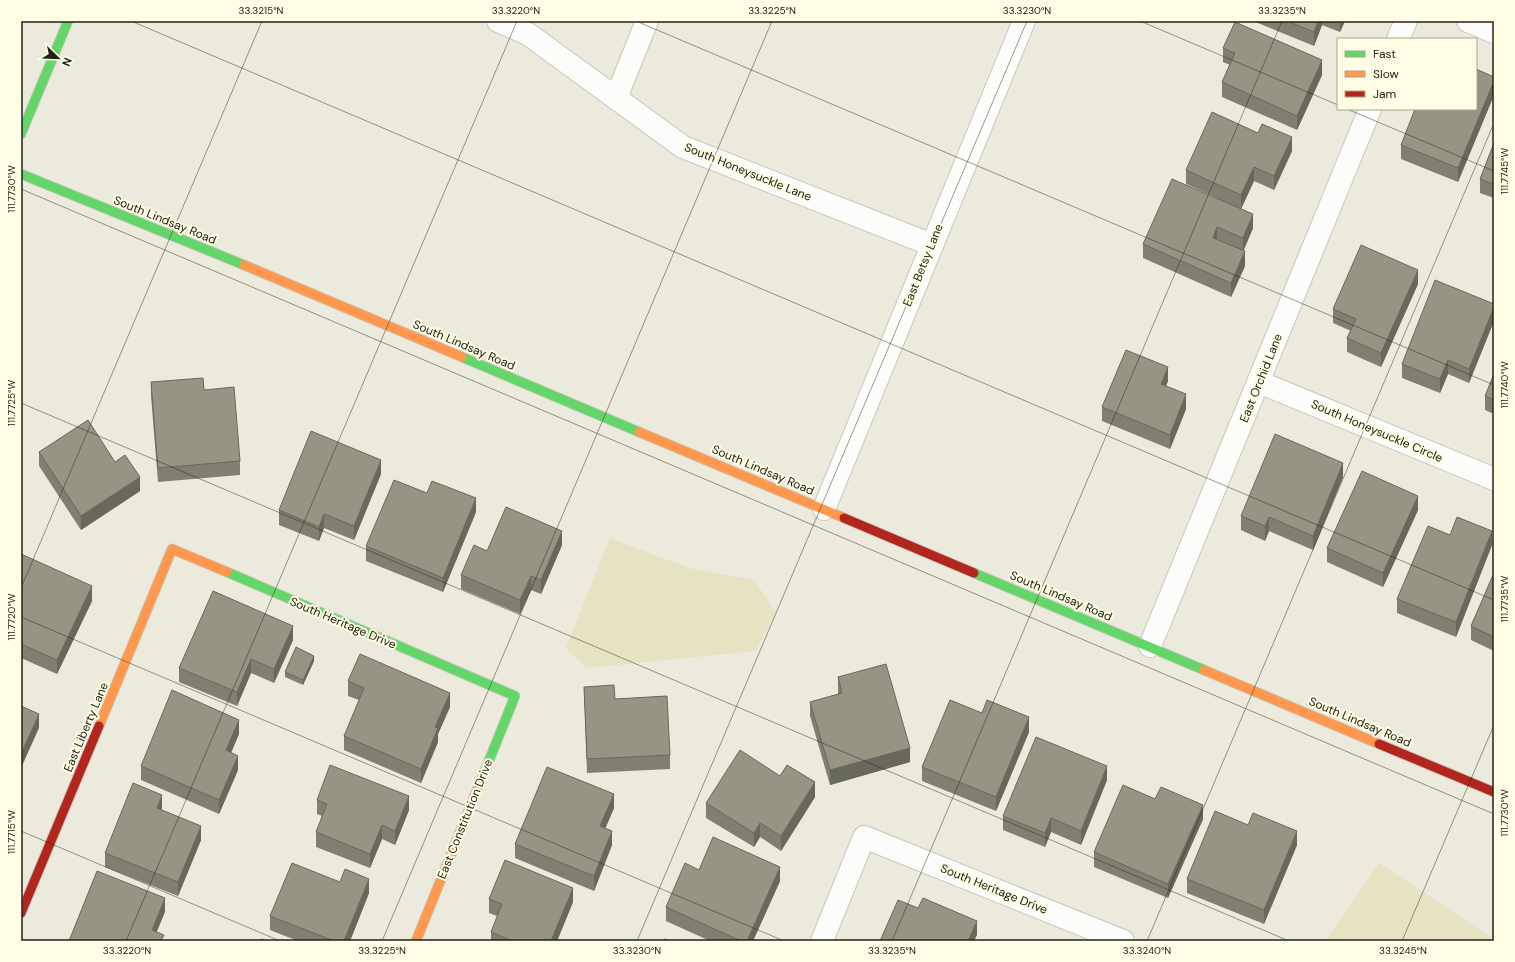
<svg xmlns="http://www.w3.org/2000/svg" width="1515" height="962" viewBox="0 0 1515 962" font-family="'DM Sans',sans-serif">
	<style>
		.green { fill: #e6e3c2 }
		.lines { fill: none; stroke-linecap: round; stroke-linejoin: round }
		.street-casing { stroke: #c8c7bc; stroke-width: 24 }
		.fast-casing { stroke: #c8c7bc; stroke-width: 11 }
		.slow-casing { stroke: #c8c7bc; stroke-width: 11 }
		.jam-casing { stroke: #c8c7bc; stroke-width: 11 }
		.street { stroke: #fcfcfa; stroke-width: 22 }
		.fast { stroke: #63d668; stroke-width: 9 }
		.slow { stroke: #ff974d; stroke-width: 9 }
		.jam { stroke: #b3261e; stroke-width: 9 }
		.wall { fill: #817f71 }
		.shaded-wall { fill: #69685c }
		.building { fill: #969483; stroke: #69685c }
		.ticks { fill: none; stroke: #232219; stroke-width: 1; stroke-opacity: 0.45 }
		.labels { text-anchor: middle; stroke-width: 4; stroke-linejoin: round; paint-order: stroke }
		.street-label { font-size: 12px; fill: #232219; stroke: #fffde3 }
		.neatline { fill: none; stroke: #232219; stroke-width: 1.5 }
		.ticks-label { font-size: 10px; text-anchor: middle; fill: #232219 }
	</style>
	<rect width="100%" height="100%" fill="#eceadc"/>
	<g class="green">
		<path d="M610,538L689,568L754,580L776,612L756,651L587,668L566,648Z"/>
		<path d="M1379,863L1494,939V941H1325Z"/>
	</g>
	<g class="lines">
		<g class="street-casing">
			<g id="street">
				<path d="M498,21L528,34L683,147L932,245"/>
				<path d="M1468,21L1494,32"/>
				<path d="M1398,39L1406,21"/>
				<path d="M616,98L647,21"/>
				<path d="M1259,382L1494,479"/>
				<path d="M824,509L1024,21"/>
				<path d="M1150,646L1370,109"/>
				<path d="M822,941L864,837L1123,941"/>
			</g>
		</g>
		<g class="fast-casing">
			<g id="fast">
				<path d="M21,134L68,21"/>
				<path d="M21,174L244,265"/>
				<path d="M462,357L639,432"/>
				<path d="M227,572L515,696L482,778"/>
				<path d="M974,573L1204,670"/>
			</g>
		</g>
		<g class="slow-casing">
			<g id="slow">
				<path d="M244,265L462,357"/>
				<path d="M639,432L844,518"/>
				<path d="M1204,670L1379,744"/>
				<path d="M99,726L172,549L227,572"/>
				<path d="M416,941L482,778"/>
			</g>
		</g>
		<g class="jam-casing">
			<g id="jam">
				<path d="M844,518L974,573"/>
				<path d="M1379,744L1494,792"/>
				<path d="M21,913L99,726"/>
			</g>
		</g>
		<use href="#street" class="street"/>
		<use href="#fast" class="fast"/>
		<use href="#slow" class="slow"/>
		<use href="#jam" class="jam"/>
	</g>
	<g class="wall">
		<path d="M1253,21H1345L1340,32L1322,25L1314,46Z"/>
		<path d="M1223,48L1322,75L1297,130L1222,97V82L1230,65L1223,62Z"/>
		<path d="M1494,77V95L1458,182L1401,159V145Z"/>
		<path d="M1494,143V198L1480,193V179Z"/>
		<path d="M1292,151L1274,190L1254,181L1241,209L1253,228L1243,251L1245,266L1231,297L1143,258V244L1217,198L1186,184V170Z"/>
		<path d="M1418,284L1381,367L1347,352V338L1351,331L1333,323V309Z"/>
		<path d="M1494,304V321L1469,383L1448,374L1440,393L1402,378V364Z"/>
		<path d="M1494,374V414L1485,410V396Z"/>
		<path d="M1168,381L1166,386L1186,409L1170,449L1102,421V407Z"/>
		<path d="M151,382L240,461V475L158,482L151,396Z"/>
		<path d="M39,452L115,462L140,491L81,530L39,466Z"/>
		<path d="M381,474L354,540L324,528L319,541L279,525V510Z"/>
		<path d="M1343,477L1313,550L1269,531L1265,541L1241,530V516Z"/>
		<path d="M427,493L476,512L443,592L366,561V546Z"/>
		<path d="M1418,510L1383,587L1327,562V548Z"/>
		<path d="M1450,535L1492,545L1456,637L1397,613V599Z"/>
		<path d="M562,545L541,594L531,590L520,614L461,589V575L487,551Z"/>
		<path d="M21,554L92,601L57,674L21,658Z"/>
		<path d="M1494,575V651L1471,640V626Z"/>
		<path d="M293,640L274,683L251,673L237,706L179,682V668Z"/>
		<path d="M314,661L303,685L285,677V672Z"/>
		<path d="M838,677L910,762L830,785L810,716V702L838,694Z"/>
		<path d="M348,681L450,707L438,734V742L421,783L344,750V736L359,700L348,696Z"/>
		<path d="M584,687L615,699L670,755V769L587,773Z"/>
		<path d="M1029,732L996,811L922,781V767Z"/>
		<path d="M239,734L231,753L238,770L219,814L141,780V766Z"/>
		<path d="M780,776L815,797L781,851L760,837L754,847L706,818V803Z"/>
		<path d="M1107,780L1081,845L1051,832L1045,847L1003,830V816Z"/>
		<path d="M1155,799L1203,819L1168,898L1094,867V852Z"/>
		<path d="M317,800L409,810L395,845L382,839L370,868L316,847V832L322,816L317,814Z"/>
		<path d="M614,808L605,828L612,845L594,891L515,858V844Z"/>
		<path d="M162,809V810L201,840L178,896L105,867V853Z"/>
		<path d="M1297,845L1264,924L1187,893V879Z"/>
		<path d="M699,870L780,881L753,941H710L666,921V907Z"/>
		<path d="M369,893L350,941H298L270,930V916Z"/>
		<path d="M489,899L573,902L557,941H491V932L497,916L489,913Z"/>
	</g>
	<g class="shaded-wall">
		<path d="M1318,21H1322V25L1314,46V32Z"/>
		<path d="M1340,21H1345L1340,32Z"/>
		<path d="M1322,60V75L1297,130V116Z"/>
		<path d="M1494,81V95L1458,182V168Z"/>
		<path d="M1292,137V151L1274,190V176Z"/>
		<path d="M1254,167V181L1241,209V195Z"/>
		<path d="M1253,214V228L1243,252V238Z"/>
		<path d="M1217,227V241L1213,238Z"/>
		<path d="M1245,251V266L1231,297V283Z"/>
		<path d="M1418,270V284L1381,367V353Z"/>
		<path d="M1494,307V321L1469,383V369Z"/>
		<path d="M1448,360V374L1440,393V379Z"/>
		<path d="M1168,367V381L1161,398V384Z"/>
		<path d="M1186,394V409L1170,449V435Z"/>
		<path d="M381,460V474L354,540V526Z"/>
		<path d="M1343,463V477L1313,550V536Z"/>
		<path d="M140,477V491L81,530V516Z"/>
		<path d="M1418,496V510L1383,587V573Z"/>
		<path d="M476,498V512L443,592V578Z"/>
		<path d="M324,514V528L319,541V527Z"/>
		<path d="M1269,517V531L1265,541V526Z"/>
		<path d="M562,531V545L541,594V580Z"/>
		<path d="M1492,531V545L1456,637V622Z"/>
		<path d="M531,576V590L520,614V600Z"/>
		<path d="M92,586V601L57,674V660Z"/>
		<path d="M293,626V640L274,683V669Z"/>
		<path d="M314,656V661L303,685V680Z"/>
		<path d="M251,659V673L237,706V692Z"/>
		<path d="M450,693V707L438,734V742L421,783V769L435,727Z"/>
		<path d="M39,714V728L21,768V754Z"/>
		<path d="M1029,717V732L996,811V797Z"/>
		<path d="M239,720V734L226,764V750Z"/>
		<path d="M910,748V762L830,785V770Z"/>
		<path d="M238,756V770L219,814V800Z"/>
		<path d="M1107,766V780L1081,845V831Z"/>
		<path d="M815,782V797L781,851V836Z"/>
		<path d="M614,794V808L600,841V826Z"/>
		<path d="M162,795V809L157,822V808Z"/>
		<path d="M409,796V810L395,845V831Z"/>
		<path d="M1203,805V819L1168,898V884Z"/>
		<path d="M1051,818V832L1045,847V833Z"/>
		<path d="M760,823V837L754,847V833Z"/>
		<path d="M382,825V839L370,868V854Z"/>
		<path d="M201,826V840L178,896V882Z"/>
		<path d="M612,831V845L594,891V876Z"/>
		<path d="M1297,831V845L1264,924V910Z"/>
		<path d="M780,867V881L753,941H747Z"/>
		<path d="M369,879V893L350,941H344Z"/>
		<path d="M573,888V902L557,941H551Z"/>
		<path d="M165,898V912L153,941L152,930Z"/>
		<path d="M977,921V935L974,941H968Z"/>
	</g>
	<g class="building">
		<path d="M1287,21H1318L1314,32Z"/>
		<path d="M1235,22L1322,60L1297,116L1222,82L1235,53L1223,48Z"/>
		<path d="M1476,69L1494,77V81L1458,168L1401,145L1415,109H1476Z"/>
		<path d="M1212,112L1258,133L1262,124L1292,137L1274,176L1254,167L1241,195L1186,170Z"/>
		<path d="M1494,143V184L1480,179Z"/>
		<path d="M1172,179L1253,214L1243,238L1217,227L1213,238L1245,251L1231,283L1143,244Z"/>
		<path d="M1361,245L1418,270L1381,353L1347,338L1356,319L1333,309Z"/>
		<path d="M1435,280L1494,304V307L1469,369L1448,360L1440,379L1402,364Z"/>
		<path d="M1126,350L1168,367L1161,384L1186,394L1170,435L1102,407Z"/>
		<path d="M1494,374V400L1485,396Z"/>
		<path d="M203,378L204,390L234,387L240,461L158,468L151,382Z"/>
		<path d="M88,420L115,462L125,455L140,477L81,516L39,452Z"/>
		<path d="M311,431L381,460L354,526L324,514L319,527L279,510Z"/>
		<path d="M1275,434L1343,463L1313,536L1269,517L1265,526L1241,516Z"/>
		<path d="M1362,471L1418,496L1383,573L1327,548Z"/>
		<path d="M394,480L427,493L432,481L476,498L443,578L366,546Z"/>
		<path d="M506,507L562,531L541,580L531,576L520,600L461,575L474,545L487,551Z"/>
		<path d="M1457,517L1492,531L1456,622L1397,599L1428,526L1450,535Z"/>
		<path d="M21,554L92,586L57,660L21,644Z"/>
		<path d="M1493,575H1494V637L1471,626Z"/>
		<path d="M213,591L293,626L274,669L251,659L237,692L179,668Z"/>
		<path d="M296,647L314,656L303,680L285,672Z"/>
		<path d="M360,654L450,693L435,727L438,728L421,769L344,736L364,688L348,681Z"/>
		<path d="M886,664L910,748L830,770L810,702L842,693L838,677Z"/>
		<path d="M614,685L615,699L667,696L670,755L587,759L584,687Z"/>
		<path d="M172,690L239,720L226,750L238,756L219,800L141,766Z"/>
		<path d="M950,700L982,713L987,700L1029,717L996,797L922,767Z"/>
		<path d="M21,706L39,714L21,754Z"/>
		<path d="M1036,737L1107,766L1081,831L1051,818L1045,833L1003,816Z"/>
		<path d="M740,750L780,776L787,765L815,782L781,836L760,823L754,833L706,803Z"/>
		<path d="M330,765L409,796L395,831L382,825L370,854L316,832L327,804L317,800Z"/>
		<path d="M547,767L614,794L600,826L612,831L594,876L515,844Z"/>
		<path d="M133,783L162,795L157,808L201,826L178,882L105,853Z"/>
		<path d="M1123,785L1155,799L1161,787L1203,805L1168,884L1094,852Z"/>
		<path d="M1215,811L1248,825L1253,813L1297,831L1264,910L1187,879Z"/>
		<path d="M713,837L780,867L747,941H741L666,907L685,863L699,870Z"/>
		<path d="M505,860L573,888L551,941H512L491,932L502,904L489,899Z"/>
		<path d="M292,863L340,882L345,869L369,879L344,941H334L270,916Z"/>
		<path d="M97,871L165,898L152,930L164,935L161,941H69Z"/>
		<path d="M923,898L977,921L968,941H880L898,900L918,908Z"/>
		<path d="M261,939L267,941H260Z"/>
		<path d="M664,939L670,941H663Z"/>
	</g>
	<path class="ticks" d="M131,21L1494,600M636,21L1494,385M1140,21L1338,105M1347,109L1494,171M21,189L1494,814M21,403L1289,941M21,588L262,21M21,617L784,941M21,831L280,941M126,941L517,21M382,941L772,21M637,941L1027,21M892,941L1282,21M1147,941L1494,123M1402,941L1494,725"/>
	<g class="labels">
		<g class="street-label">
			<text transform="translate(748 172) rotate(22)" y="4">South Honeysuckle Lane</text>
			<text transform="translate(165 220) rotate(22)" y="4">South Lindsay Road</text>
			<text transform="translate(923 265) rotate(-68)" y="4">East Betsy Lane</text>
			<text transform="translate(464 345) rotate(23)" y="4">South Lindsay Road</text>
			<text transform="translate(1261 378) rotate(-68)" y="4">East Orchid Lane</text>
			<text transform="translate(1377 431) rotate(23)" y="4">South Honeysuckle Circle</text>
			<text transform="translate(763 470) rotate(23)" y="4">South Lindsay Road</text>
			<text transform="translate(1061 596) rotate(23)" y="4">South Lindsay Road</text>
			<text transform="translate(343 623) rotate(23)" y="4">South Heritage Drive</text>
			<text transform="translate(1360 722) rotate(23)" y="4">South Lindsay Road</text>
			<text transform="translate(86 727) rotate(-67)" y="4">East Liberty Lane</text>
			<text transform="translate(465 819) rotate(-68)" y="4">East Constitution Drive</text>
			<text transform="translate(994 889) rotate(22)" y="4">South Heritage Drive</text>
		</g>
	</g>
	<rect width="1515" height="962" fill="none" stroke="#fffde3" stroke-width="44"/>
	<rect x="1337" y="38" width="140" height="72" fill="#fffde3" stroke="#a7a592"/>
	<rect x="1345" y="51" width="20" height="6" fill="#63d668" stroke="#a7a592"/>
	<text x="1373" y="58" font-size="12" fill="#232219">Fast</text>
	<rect x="1345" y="71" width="20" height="6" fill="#ff974d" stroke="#a7a592"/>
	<text x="1373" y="78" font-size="12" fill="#232219">Slow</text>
	<rect x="1345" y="91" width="20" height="6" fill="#b3261e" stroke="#a7a592"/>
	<text x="1373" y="98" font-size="12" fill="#232219">Jam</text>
	<g transform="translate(58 58) rotate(113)" stroke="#fffde3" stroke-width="3" paint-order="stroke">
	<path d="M0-3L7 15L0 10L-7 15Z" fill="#232219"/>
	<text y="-6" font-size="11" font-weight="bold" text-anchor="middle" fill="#232219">N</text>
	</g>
	<rect x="22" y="22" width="1471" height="918" class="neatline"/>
	<g class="ticks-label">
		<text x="261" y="14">33.3215°N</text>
		<text x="516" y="14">33.3220°N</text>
		<text x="772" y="14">33.3225°N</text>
		<text x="1027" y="14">33.3230°N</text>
		<text x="1282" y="14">33.3235°N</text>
		<text transform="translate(1504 171) rotate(-90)" y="4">111.7745°W</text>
		<text transform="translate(11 189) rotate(-90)" y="4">111.7730°W</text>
		<text transform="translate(1504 385) rotate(-90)" y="4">111.7740°W</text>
		<text transform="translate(11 403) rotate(-90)" y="4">111.7725°W</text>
		<text transform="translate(1504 599) rotate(-90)" y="4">111.7735°W</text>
		<text transform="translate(11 617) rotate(-90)" y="4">111.7720°W</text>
		<text transform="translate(1504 813) rotate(-90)" y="4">111.7730°W</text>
		<text transform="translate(11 832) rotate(-90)" y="4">111.7715°W</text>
		<text x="127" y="954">33.3220°N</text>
		<text x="382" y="954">33.3225°N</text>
		<text x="637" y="954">33.3230°N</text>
		<text x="892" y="954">33.3235°N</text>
		<text x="1147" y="954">33.3240°N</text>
		<text x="1403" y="954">33.3245°N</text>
	</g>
</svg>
